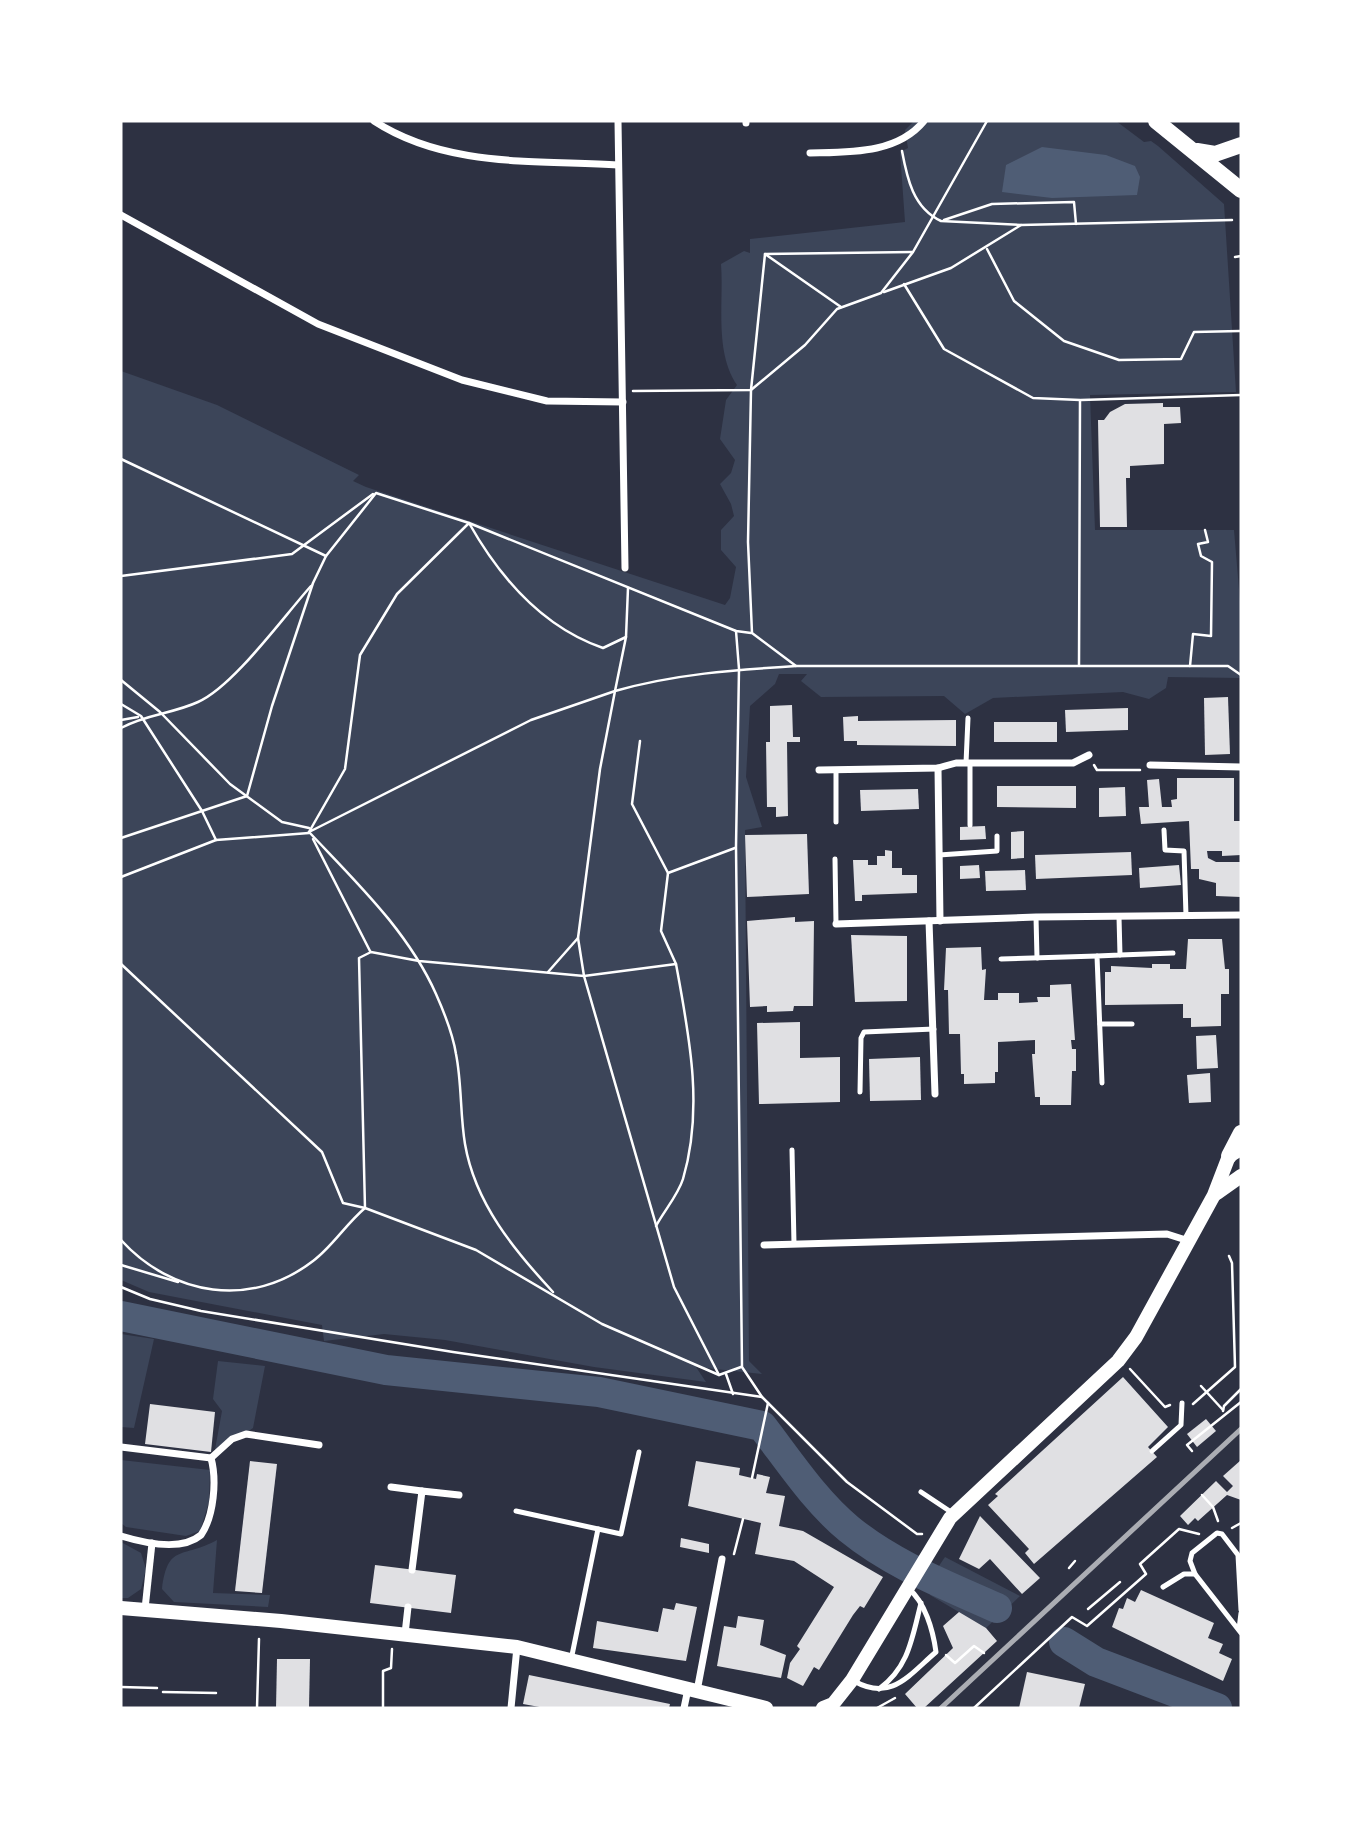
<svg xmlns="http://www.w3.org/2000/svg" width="1362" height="1829" viewBox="0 0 1362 1829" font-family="Raleway,sans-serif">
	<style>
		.green { fill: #3c4559 }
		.water { fill: #4f5d75 }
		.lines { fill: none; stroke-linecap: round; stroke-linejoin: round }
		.river { stroke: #4f5d75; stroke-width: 30 }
		.building { fill: #e0e0e3 }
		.path { stroke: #fff; stroke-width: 2.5 }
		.service { stroke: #fff; stroke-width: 5 }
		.minor { stroke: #fff; stroke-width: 7 }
		.secondary { stroke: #fff; stroke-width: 14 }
		.primary { stroke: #fff; stroke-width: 16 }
		.rail { stroke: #abadb3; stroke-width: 5 }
	</style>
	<rect width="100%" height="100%" fill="#2d3142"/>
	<g class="green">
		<path d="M914,121H1116L1144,142L1151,141L1158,146L1224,204L1236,392L1090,395L1095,530H1234L1241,613V678L1168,677L1166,688L1149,699L1123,692L993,698L965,714L944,696L821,697L801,681L807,674H779L775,684L750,706L746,777L762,827L745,830L749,1361L762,1374L696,1367L706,1382L594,1367L445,1340L384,1334L324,1341L322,1325L149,1292L121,1280V371L217,405L359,475L353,481L366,487L725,605L730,598L736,567L721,550V530L734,516L731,504L720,484L731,473L735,460L720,439L726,400L737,385C714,352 724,301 721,264L744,251L750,253V239L905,222L900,152L908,148L905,130Z"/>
		<path d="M121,1334L154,1339L134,1428L121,1427Z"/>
		<path d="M218,1361L265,1366L253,1428L214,1455L222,1411L213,1399Z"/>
		<path d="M121,1460L210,1470L209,1502L200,1531L186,1536L126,1527L121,1523Z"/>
		<path d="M217,1540L213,1593L270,1595L268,1607L174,1602L162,1589C168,1543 182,1559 217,1540Z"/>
		<path d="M121,1542L141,1553L146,1569L141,1589L128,1598H121Z"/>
		<path d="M945,1557L1020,1596L986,1628L930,1595L928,1582Z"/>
	</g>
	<path class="water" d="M1042,147L1106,155L1135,166L1140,177L1137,195L1052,198L1002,192L1006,165Z"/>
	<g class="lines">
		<g class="river">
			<path d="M121,1316L386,1370L599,1392L762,1426C789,1461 815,1501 849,1529C893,1565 946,1585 997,1608"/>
			<path d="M1064,1642L1096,1662L1217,1708"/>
		</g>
	</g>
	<g class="building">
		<path d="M1163,403V407H1180L1181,423L1164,424V464L1130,466V478H1126L1127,527H1100L1098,420H1104L1110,412L1125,404Z"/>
		<path d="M1228,697L1230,754L1205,755L1204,698Z"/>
		<path d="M792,705L793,737H800V742H787L788,816L776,817V807H767L766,742H770V706Z"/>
		<path d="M1128,708V730L1066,732L1065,710Z"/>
		<path d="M858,716V721L956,720V746L857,745V741H844L843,717Z"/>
		<rect x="994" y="722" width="63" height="20"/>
		<path d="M1177,778H1234V821H1241V855L1222,856V851H1207L1208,858L1216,862H1241V897L1216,896V883L1199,879V869H1191L1189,821L1141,824L1139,807H1149L1147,780L1159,779L1162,807H1172L1171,800L1177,799Z"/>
		<path d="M997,786H1076V808L997,807Z"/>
		<path d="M1125,787L1126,816L1099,817V788Z"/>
		<path d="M918,789L919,809L861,811L860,790Z"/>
		<path d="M985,826L986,839L960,840V827Z"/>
		<path d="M1024,831V858L1011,859V832Z"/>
		<path d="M807,834L809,894L747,897L745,835Z"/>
		<path d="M885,850L892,851V868H902V875H917V893L862,895V901H855L853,860H868V865H877V856H885Z"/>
		<path d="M1131,852L1132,875L1036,879L1035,855Z"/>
		<path d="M979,865L980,878L960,879V866Z"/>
		<path d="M1179,865L1181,885L1140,888L1139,868Z"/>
		<path d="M1025,870L1026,890L986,891L985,871Z"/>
		<path d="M795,917V922L814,921L813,1006H794L793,1011L767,1012V1006L750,1007L747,921Z"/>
		<path d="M851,935L907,936V1001L855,1002Z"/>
		<path d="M1188,939H1222L1225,969H1229V994H1221V1026L1191,1027V1018H1183V1004L1105,1005V972H1111V966L1152,968V964H1170V969H1186Z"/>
		<path d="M981,947L982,970L986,969L984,1000H998V993H1019V1003L1038,1002L1037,997H1050V985L1071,984L1075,1040H1071L1072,1049H1076V1071H1072L1071,1105H1040V1097H1035L1032,1054H1035V1040L998,1042V1072H995V1083L964,1084V1074H961L960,1034H949L948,990H944L946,948Z"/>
		<path d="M800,1022V1058L840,1057V1102L759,1104L757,1023Z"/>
		<path d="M1216,1035L1218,1068L1197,1069L1196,1036Z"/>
		<path d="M920,1057L921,1100L870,1101L869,1059Z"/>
		<path d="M1210,1073L1211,1102L1189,1103L1187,1075Z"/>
		<path d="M1123,1377L1168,1427L1148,1447L1157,1457L1034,1564L1025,1553L1029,1549L988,1505L998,1496L995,1494Z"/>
		<path d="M150,1404L215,1412L211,1452L145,1444Z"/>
		<path d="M1206,1419L1216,1431L1197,1447L1187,1434Z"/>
		<path d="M1241,1460V1500L1227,1495L1198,1521L1195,1518L1188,1525L1180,1516L1216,1481L1227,1492L1233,1486L1223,1476Z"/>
		<path d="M250,1461L277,1464L262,1593L235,1591Z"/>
		<path d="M696,1461L740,1468L739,1475L756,1479L757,1474L770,1477L766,1493L785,1496L779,1526L803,1531L883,1577L864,1608L860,1606L853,1615L819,1670L814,1667L803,1686L787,1678L790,1663L800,1649L797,1646L834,1587L794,1561L755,1554L761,1523L688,1506Z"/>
		<path d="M980,1516L1040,1578L1022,1594L990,1559L979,1569L959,1559Z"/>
		<path d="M681,1538L709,1544V1553L680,1547Z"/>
		<path d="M375,1565L456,1575L451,1613L370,1603Z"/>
		<path d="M1141,1590L1214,1623L1208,1638L1223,1644L1219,1653L1232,1659L1223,1681L1112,1627L1119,1608L1123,1609L1127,1598L1135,1602Z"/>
		<path d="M676,1603L697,1607L686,1661L593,1648L597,1621L658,1632L663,1608L674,1610Z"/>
		<path d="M959,1612L986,1628L997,1641L924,1708H917L905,1694L953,1648L943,1626Z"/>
		<path d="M738,1616L764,1620L760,1645L786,1655L781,1678L717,1666L724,1626L736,1628Z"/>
		<path d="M277,1659H310L309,1708H276Z"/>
		<path d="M1027,1672L1085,1684L1079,1708H1019Z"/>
		<path d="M529,1675L670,1704L669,1708H545L523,1704Z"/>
	</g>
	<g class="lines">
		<g class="path">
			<path d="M987,121L913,252L881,293L837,309L805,345L751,390L748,542L752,633L796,666H1228L1241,675"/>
			<path d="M902,151C907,178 913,208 941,221L1021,225"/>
			<path d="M944,220L992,204L1074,202L1076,224"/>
			<path d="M987,249L1014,301L1064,341L1119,360L1181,359L1194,332L1240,331"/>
			<path d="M765,254L912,252"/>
			<path d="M1235,257L1241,256"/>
			<path d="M904,284L944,349L1033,398L1080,400L1079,665"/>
			<path d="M884,292L951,268L1021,225L1232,220"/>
			<path d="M633,391L751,390L765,254L841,307"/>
			<path d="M1081,400L1241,395"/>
			<path d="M121,459L326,556"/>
			<path d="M469,523C500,578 542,627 603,648L626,637L615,691L531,720L309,832L345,769L360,655L397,594Z"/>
			<path d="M121,576L292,554L373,494"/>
			<path d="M736,631L739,669L736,847L742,1367L762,1397L847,1482L917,1534H922"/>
			<path d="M626,637L628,588"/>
			<path d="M1190,666L1193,634L1211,636L1212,562L1201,556L1198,544L1208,542L1205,530"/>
			<path d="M121,680L160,712L230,784L282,822L309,828"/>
			<path d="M121,704L141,716L202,811L216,840"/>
			<path d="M121,720L138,717"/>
			<path d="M121,728C146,714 172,714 198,702C233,687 284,616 311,586"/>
			<path d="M640,741L632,804L668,873L735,848"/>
			<path d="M1094,765L1097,770H1140"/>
			<path d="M309,832C355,881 408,931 436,994C444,1012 453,1035 456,1054C462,1084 460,1115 465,1144C475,1203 514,1250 553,1292"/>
			<path d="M121,838L247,796L272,706L313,583L326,556L376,493L469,523L736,631L751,633"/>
			<path d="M313,839L370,951"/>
			<path d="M668,873L661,931L676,964"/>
			<path d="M121,877L216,840L309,833"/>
			<path d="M121,964L322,1152L343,1203L365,1208L476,1250L602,1324L719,1375L741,1367"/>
			<path d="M548,972L578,938"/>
			<path d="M121,1240C172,1296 251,1309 313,1261C332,1247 346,1224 365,1208L359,958L371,952L419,961L584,976L676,964C689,1035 704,1108 683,1179C678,1195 664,1211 656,1226"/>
			<path d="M121,1265L178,1282"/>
			<path d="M121,1287L150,1299L201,1311L453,1352L762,1397"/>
			<path d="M1130,1369L1165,1407L1170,1405"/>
			<path d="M726,1374L733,1394"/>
			<path d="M719,1375L674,1287L584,976L578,938L600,769L615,691C675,674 733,670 796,666"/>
			<path d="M1201,1386L1223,1410"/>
			<path d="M1193,1404L1235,1367L1232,1263L1229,1256"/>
			<path d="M1223,1411L1224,1406L1241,1389"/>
			<path d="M1192,1451L1187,1445L1241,1402"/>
			<path d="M752,1478L768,1403"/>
			<path d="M1202,1495L1213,1507L1218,1521"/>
			<path d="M1232,1528L1241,1523"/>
			<path d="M734,1554L743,1519"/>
			<path d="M1069,1568L1075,1561"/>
			<path d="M1088,1609L1120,1582"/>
			<path d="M946,1655L955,1663L974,1646L984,1653"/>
			<path d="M121,1687L157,1688"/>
			<path d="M163,1692L216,1693"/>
			<path d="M257,1708L259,1639"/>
			<path d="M383,1708V1671L391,1668L392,1649"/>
			<path d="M877,1708L895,1698"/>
			<path d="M974,1708L1072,1617L1087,1626L1146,1574L1140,1564L1179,1529L1199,1534"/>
		</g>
		<g class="service">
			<path d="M966,763L968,718"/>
			<path d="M970,765V825"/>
			<path d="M836,822V770"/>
			<path d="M1164,830L1165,850L1184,851L1186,916"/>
			<path d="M939,855L997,851V836"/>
			<path d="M835,859L836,924"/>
			<path d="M1036,917L1037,958"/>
			<path d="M1120,955L1173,953"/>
			<path d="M1001,959L1097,956"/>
			<path d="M1100,1024H1132"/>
			<path d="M1102,1083L1097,956L1120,955L1119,917"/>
			<path d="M860,1092L861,1038L864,1032L934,1029"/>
			<path d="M792,1150L794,1244"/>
			<path d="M1152,1451L1181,1425L1182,1403"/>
			<path d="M921,1492L954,1514"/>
			<path d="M516,1511L621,1534L639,1452"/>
			<path d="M1163,1587L1184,1574H1195"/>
			<path d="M1241,1610L1238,1555L1222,1534L1217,1533L1192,1553L1190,1561L1195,1574L1241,1633"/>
			<path d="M1239,1629L1241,1613"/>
			<path d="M571,1660L598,1529"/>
			<path d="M854,1681C891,1702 909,1675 936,1652C933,1630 925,1602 908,1588"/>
			<path d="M879,1689C909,1667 912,1638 921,1603"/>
		</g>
		<g class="minor">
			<path d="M374,121C446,168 536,160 618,165"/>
			<path d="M618,121L625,568"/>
			<path d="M746,123V121"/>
			<path d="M810,153C850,152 897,154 924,121"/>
			<path d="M121,215L318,324L462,380L547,401L623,402"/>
			<path d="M1150,765L1241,767"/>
			<path d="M938,768L940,921"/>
			<path d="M819,770L938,768L956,763H1073L1089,755"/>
			<path d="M929,921L935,1094"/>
			<path d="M836,924L1036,917L1241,915"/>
			<path d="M764,1245L1167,1234L1189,1241"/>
			<path d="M121,1447L211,1458L232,1439L246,1434L319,1445"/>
			<path d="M391,1487L422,1491"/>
			<path d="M121,1536C144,1543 181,1552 201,1535C214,1516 217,1480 211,1458"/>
			<path d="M412,1570L422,1491L459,1495"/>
			<path d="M145,1609L152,1543"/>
			<path d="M405,1634L408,1607"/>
			<path d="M697,1691L722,1559"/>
			<path d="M511,1708L517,1647"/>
			<path d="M684,1708L688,1689"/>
		</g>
		<g class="secondary">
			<path d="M1217,1193L1241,1176"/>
			<path d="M121,1608L281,1621L517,1647L766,1708"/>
			<path d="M823,1708L833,1704L852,1680L950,1518L1118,1361L1136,1337L1214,1195L1229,1156L1239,1150"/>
		</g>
		<g class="primary">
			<path d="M1156,121L1241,190"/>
			<path d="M1197,151L1215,154L1241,145"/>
			<path d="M1229,1156L1241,1133"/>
		</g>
		<path class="rail" d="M941,1708L1241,1429"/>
	</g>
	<rect width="1362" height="1829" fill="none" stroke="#ffffff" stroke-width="245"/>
</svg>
